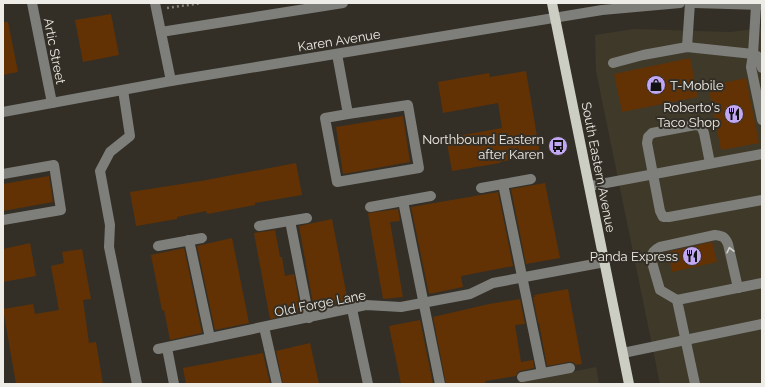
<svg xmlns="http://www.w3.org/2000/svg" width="765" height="387" viewBox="0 0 765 387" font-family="Raleway,sans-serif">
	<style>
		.built { fill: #3f392a }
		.building { fill: #623204 }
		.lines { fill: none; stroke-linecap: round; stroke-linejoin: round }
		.path { stroke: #84817a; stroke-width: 2.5; stroke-dasharray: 2 3; stroke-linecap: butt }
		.minor { stroke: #7e7f7a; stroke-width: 10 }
		.major { stroke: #cccec4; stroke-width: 10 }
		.oneway { stroke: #d2d1cb }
		.labels { text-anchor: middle; stroke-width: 4; stroke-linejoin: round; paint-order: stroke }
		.street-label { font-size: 13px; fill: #eeece6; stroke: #332f27 }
		.poi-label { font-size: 13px; fill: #eeece6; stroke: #332f27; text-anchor: end }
	</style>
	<rect width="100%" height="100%" fill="#332f27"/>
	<g class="built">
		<path d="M762,28V384H660L596,71L595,35L634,29L730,32Z"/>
		<path d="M596,367L599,384H511Z"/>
	</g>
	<g class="building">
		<path d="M111,14L119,55L83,62L75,20Z"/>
		<path d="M3,22H8L18,72L3,75Z"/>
		<path d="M690,58L698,97L622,112L614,74Z"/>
		<path d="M526,71L540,154L533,156V158L523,159L522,158L500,162V163L452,171L446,138L502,128L498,103L443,113L438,82L489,73L490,77Z"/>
		<path d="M746,78L759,143L721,150L708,86Z"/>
		<path d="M403,116L410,162L343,174L336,127Z"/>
		<path d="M296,163L302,195L255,203V205L207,214L206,211L177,217V219L136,226L130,192L201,181Z"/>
		<path d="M49,176L53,202L3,211V184Z"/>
		<path d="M545,183L560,258L526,264L511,189Z"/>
		<path d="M498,192L513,266L461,276L463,287L429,294L411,207Z"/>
		<path d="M398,209L400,221L390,222L403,297L383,299L368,213Z"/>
		<path d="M332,219L348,302L314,309L299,226Z"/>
		<path d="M275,230L280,257H282L285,276L294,274L301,312L270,319L254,233Z"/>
		<path d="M232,238L249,323L215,330L197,246Z"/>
		<path d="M712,242L717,262L672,272L668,252Z"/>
		<path d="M30,243L36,276L3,282V249Z"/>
		<path d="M184,248L202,333L170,340L164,310H162L151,255Z"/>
		<path d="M82,249L91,299L83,300L89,343L96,342L103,384H16L3,309L33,304L35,314L59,310L51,266L64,263L62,252Z"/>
		<path d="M568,289L582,364L576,365L573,362H569L547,366L539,323H538L533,297H535L534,295Z"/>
		<path d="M520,299L525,324L515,325L521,362L533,360L534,368L520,371L518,372L516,376L485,381V384H446L433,317L489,304Z"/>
		<path d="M420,320L433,384H401L389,326Z"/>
		<path d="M310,343L319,384H283L276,351Z"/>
		<path d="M263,353L270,384H186L183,368Z"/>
	</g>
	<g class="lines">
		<path class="path" d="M167,8L202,3"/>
		<g class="minor">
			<path d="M32,3L52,103"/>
			<path d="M155,3L171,81"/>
			<path d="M695,3L762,5"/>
			<path d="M756,6L753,54L757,56L762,68"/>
			<path d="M161,32L343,3"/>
			<path d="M687,47L690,3"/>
			<path d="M337,54L348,114L325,118L337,182L419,168L408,105L348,114"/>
			<path d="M613,63L643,55L687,47L753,54L751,67L762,120"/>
			<path d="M123,90L130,136L110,152L100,171L110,225L109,247L137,384"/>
			<path d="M3,112L171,81L602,10L680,3"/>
			<path d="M710,163L704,133L701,126L695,125L652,133L648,137L647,143L660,211L663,217H669L762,200"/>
			<path d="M3,174L54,165L61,210L3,220"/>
			<path d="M503,184L542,373"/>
			<path d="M590,186L762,154"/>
			<path d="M481,188L531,179"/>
			<path d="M403,201L440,384"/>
			<path d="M370,207L431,196"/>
			<path d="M290,221L309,318"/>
			<path d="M259,226L307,218"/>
			<path d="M189,240L210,338"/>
			<path d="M158,246L202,238"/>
			<path d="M677,300L660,290L651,259C652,252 654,250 660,247L715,235C723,236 725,237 728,244L738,288"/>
			<path d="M352,309L368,384"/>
			<path d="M264,327L277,384"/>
			<path d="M167,348L174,384"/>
			<path d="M158,349L366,305L401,307L470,294L493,283L605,262"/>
			<path d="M623,353L762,324"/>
			<path d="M522,377L570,368"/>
			<path d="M695,384L677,300L762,283"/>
		</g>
		<path class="major" d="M552,3L629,384"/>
	</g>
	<defs><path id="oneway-chevron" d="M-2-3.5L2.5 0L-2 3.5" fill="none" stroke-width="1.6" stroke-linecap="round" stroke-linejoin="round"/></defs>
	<use class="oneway" href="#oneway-chevron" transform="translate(730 250) rotate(-103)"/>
	<defs>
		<g id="shop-disc" transform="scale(1)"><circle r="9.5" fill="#c2a8f2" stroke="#332f27"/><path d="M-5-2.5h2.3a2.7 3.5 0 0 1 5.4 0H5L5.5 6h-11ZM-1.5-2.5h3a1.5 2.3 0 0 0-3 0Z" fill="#111"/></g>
		<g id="restaurant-disc" transform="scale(1)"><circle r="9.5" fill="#c2a8f2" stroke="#332f27"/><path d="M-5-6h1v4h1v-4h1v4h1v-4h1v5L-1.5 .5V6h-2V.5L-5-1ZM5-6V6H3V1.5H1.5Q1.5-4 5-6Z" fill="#111"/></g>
		<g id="bus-disc" transform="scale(1)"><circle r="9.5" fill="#c2a8f2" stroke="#332f27"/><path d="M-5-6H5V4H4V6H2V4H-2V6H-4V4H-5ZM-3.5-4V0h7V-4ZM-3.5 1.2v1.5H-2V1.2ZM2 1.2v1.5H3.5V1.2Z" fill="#111"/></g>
	</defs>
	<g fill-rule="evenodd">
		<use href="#shop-disc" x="656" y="85"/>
		<use href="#restaurant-disc" x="734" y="114"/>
		<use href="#bus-disc" x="558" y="146"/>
		<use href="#restaurant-disc" x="692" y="256"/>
	</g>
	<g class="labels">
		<g class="street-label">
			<text transform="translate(339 40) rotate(-9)" y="5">Karen Avenue</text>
			<text transform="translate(55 51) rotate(79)" y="5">Artic Street</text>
			<text transform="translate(599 167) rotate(79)" y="5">South Eastern Avenue</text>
			<text transform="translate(320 303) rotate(-11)" y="5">Old Forge Lane</text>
		</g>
		<g class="poi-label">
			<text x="670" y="90" text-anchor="start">T-Mobile</text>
			<text x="720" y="112">Roberto's<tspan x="720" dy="15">Taco Shop</tspan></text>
			<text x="544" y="144">Northbound Eastern<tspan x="544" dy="15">after Karen</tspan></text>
			<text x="678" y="261">Panda Express</text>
		</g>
	</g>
	<rect width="765" height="387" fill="none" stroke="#eeece6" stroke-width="8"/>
</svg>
